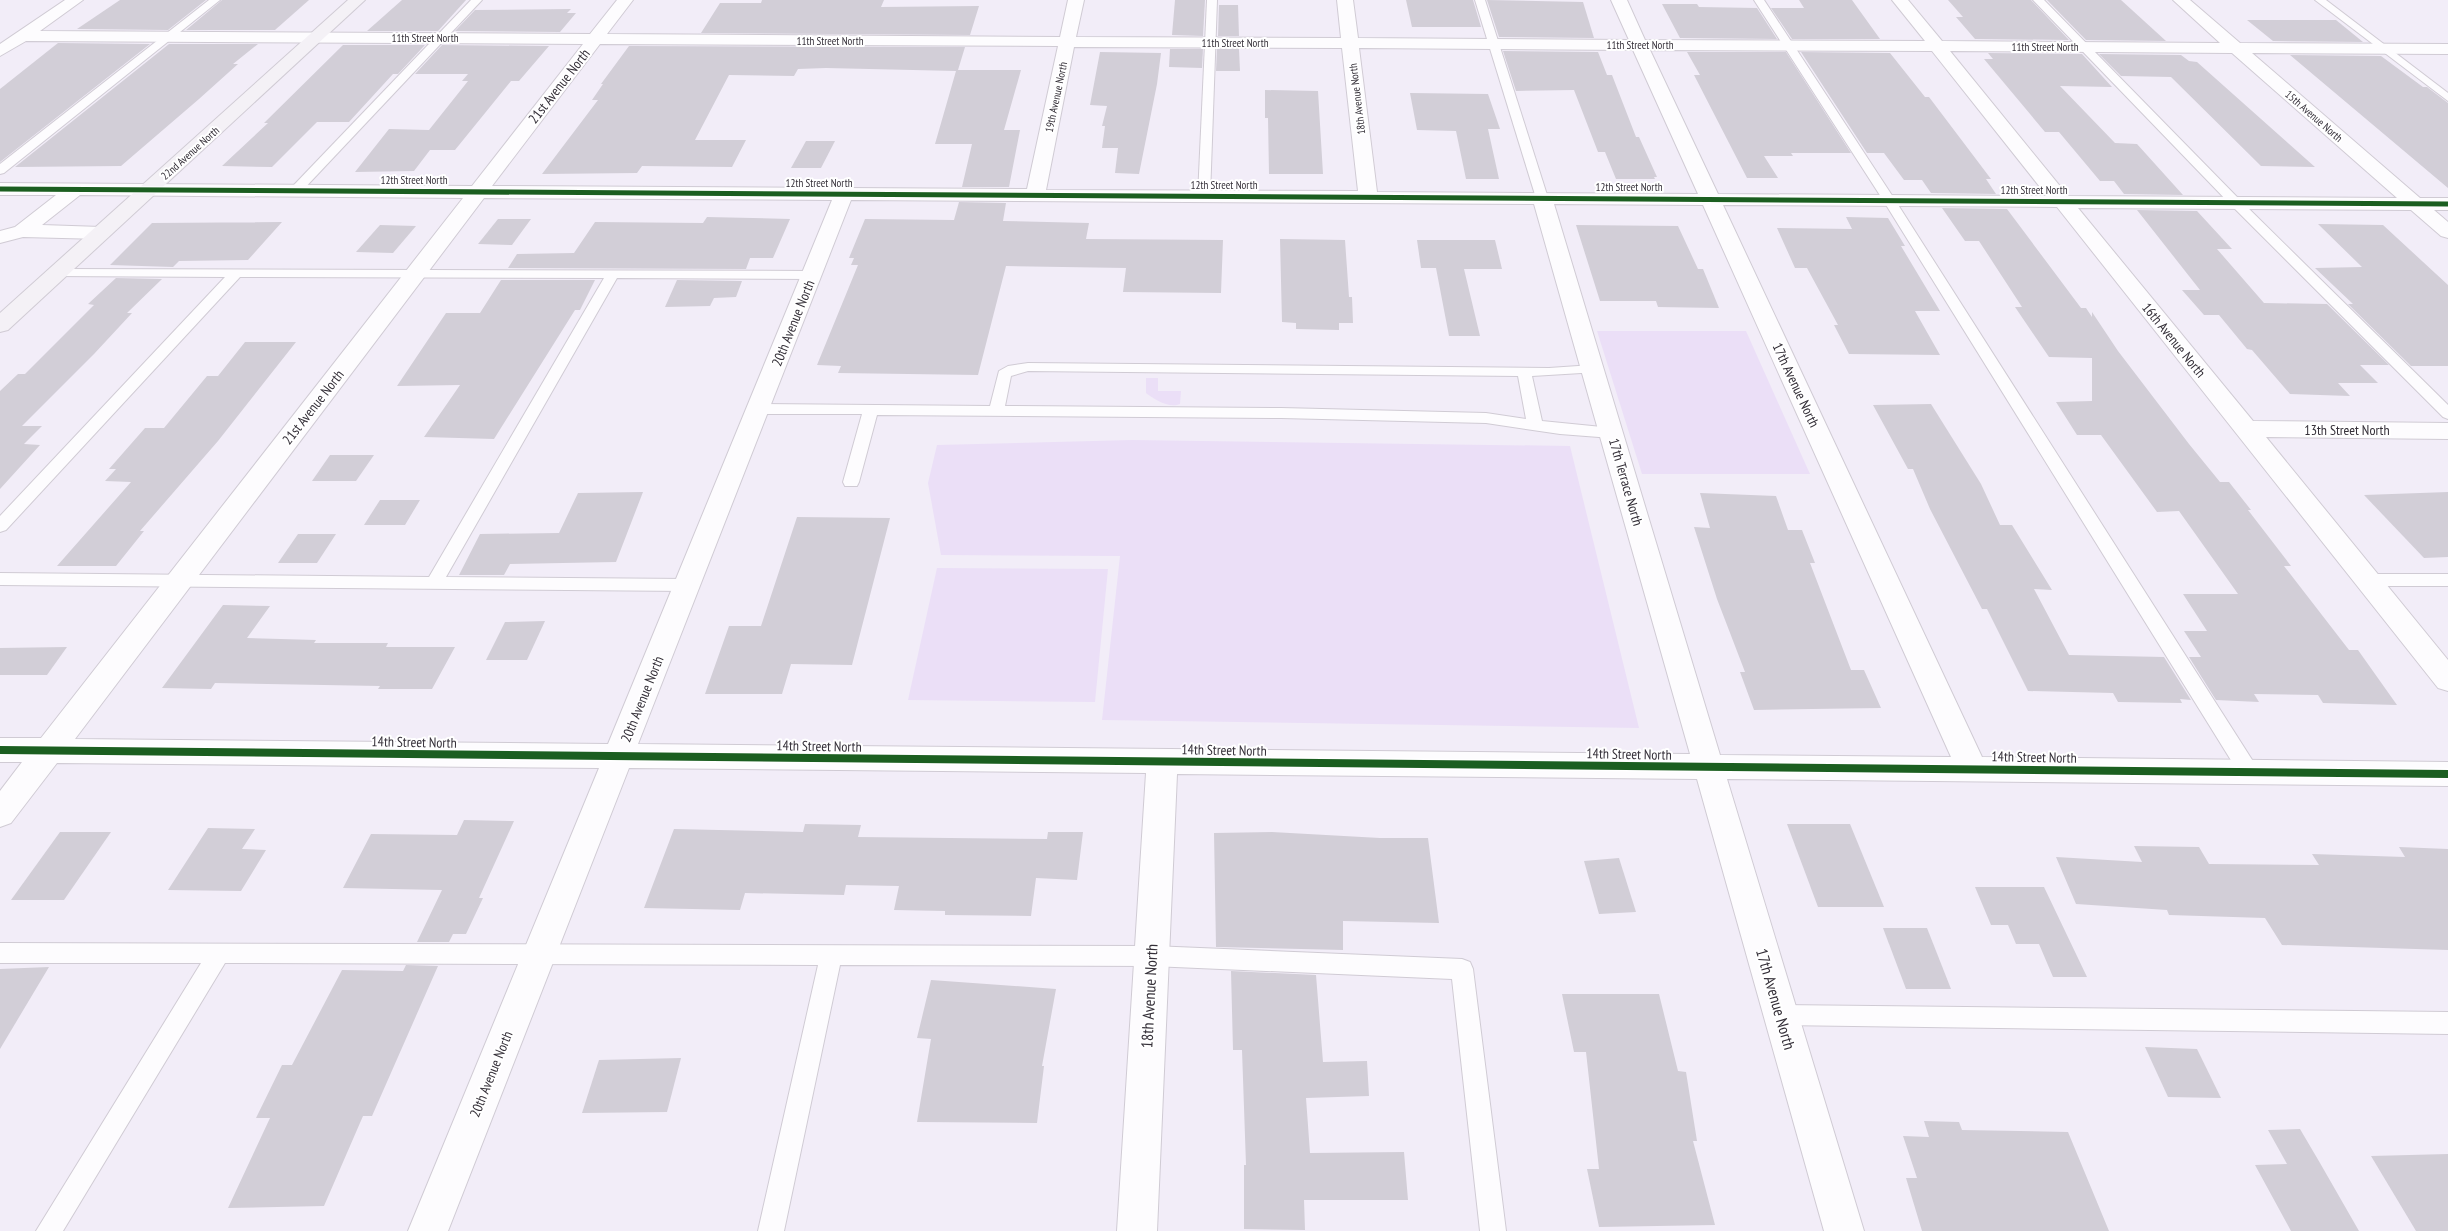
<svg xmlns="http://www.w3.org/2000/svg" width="2448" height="1231" viewBox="0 0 2448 1231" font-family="'PT Sans Narrow',sans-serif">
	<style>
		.green { fill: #ebdff7 }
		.building { fill: #d2ced7 }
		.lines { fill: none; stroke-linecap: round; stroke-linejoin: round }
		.service-casing { stroke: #d0cbd4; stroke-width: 2 }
		.minor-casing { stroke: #d0cbd4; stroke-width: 2 }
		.secondary-casing { stroke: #d0cbd4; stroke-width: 2 }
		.service { fill: #fdfcfe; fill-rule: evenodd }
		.minor { fill: #fdfcfe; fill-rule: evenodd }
		.secondary { fill: #f4f1f6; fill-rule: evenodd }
		.cycleway-far1-casing { stroke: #fff; stroke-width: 7 }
		.cycleway-casing { stroke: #fff; stroke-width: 11 }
		.cycleway-far1 { stroke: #1b5e20; stroke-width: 5 }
		.cycleway { stroke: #1b5e20; stroke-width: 8 }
		.labels { text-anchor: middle; stroke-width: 4; stroke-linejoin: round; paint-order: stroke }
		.far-street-label { font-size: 11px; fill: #342f38; stroke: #fff }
		.street-label { font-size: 14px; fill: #342f38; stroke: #fff }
		.near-street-label { font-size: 16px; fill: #342f38; stroke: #fff }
	</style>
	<rect width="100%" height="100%" fill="#f2edf8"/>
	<g class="green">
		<path d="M1597,331H1746L1810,474H1642Z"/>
		<path d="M1146,378H1158V391H1181L1180,404C1169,409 1154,399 1146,393Z"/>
		<path d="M1132,440L1570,446L1639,728L1102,720L1120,556L941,555L928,483L937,445Z"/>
		<path d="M937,568L1108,569L1095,702L908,700Z"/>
	</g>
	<g class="building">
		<path d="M120,0H206L168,30L77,29Z"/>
		<path d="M222,0H309L275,30H186Z"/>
		<path d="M402,0H466L438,31H367Z"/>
		<path d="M762,0H884L881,7L979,6L970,35L701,33L720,3H761Z"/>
		<path d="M1175,0H1205L1203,36L1172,35Z"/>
		<path d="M1406,0H1473L1481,27H1412Z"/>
		<path d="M1487,0L1583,2L1594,38L1499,37Z"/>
		<path d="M1799,0H1852L1880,39H1792L1771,8H1804Z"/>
		<path d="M1948,0H2031L2069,40L1975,39L1956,17H1963Z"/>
		<path d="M2047,0H2121L2166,41L2086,40Z"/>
		<path d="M1662,4H1697L1699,7L1757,8L1777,39L1680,38Z"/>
		<path d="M1219,5H1238L1239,36H1218Z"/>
		<path d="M571,9L567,13H576L560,32L455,31L475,10Z"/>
		<path d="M2247,20H2336L2363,42L2273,41Z"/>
		<path d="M58,43L150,44L0,162V89Z"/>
		<path d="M169,44H258L233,64H238L199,99L121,166L15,167Z"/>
		<path d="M343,45H425L398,74H393L349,122H317L272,167L222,166L268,123H264Z"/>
		<path d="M442,45L549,46L519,81H511L455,150H430L414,171L355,172L389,129L429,130L468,81H462L468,74H415Z"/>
		<path d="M629,46L965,47L958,70H1021L1004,130H1020L1009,187H962L972,144H935L956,71L826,68L798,69L794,76L729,75L695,140H746L732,167L642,166L637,173L542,174L598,100H592L603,84H601Z"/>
		<path d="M1170,49H1203L1202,68L1169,67Z"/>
		<path d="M1217,49H1239L1240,71H1216Z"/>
		<path d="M1503,51L1598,52L1607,75H1612L1636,137H1639L1657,177H1654L1655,179H1616L1605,152H1598L1574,90L1516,91Z"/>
		<path d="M1100,52L1161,53L1157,84L1139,174L1115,173L1118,148H1102L1105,126H1102L1107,106L1090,105Z"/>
		<path d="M1687,52H1786L1851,153H1791L1793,156H1764L1778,178H1747L1694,75H1700Z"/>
		<path d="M1801,52L1890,53L1925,97H1929L1991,179H1986L1996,194L1931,193L1922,180H1904L1884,153H1867Z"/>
		<path d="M1988,53L2082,54L2112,87L2060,86L2115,143L2137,144L2183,195L2124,194L2114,181H2100L2059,132H2045L1984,59H1993Z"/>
		<path d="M2099,54L2181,55L2189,61L2197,62L2315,167L2261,166L2171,77L2121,76Z"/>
		<path d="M2290,55L2381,56L2423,87H2427L2448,103V188Z"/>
		<path d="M1265,90L1318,91L1323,174H1269L1268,118H1265Z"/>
		<path d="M1410,93L1488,94L1500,129H1488L1499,179H1466L1456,131L1417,130Z"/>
		<path d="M806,141H835L821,168H791Z"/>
		<path d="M959,202L1006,203L1003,221L1089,223L1086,239L1223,240L1221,293L1123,292L1126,268L1006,266L978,375L838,373L841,366L817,365L858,265H851L854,258H849L865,219L954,220Z"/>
		<path d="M1942,208L2007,209L2081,308H2086L2092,317V312L2118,351L2189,444L2220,482H2229L2251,510H2248L2291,566H2284L2349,650H2358L2397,705L2323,703L2318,695L2254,694L2259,702L2216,700L2189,657H2201L2184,631H2207L2183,594H2238L2179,511L2157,512L2101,435H2077L2056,402L2092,401V358L2049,357L2015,307H2022L1979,241H1965Z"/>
		<path d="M2137,210L2197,211L2232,249H2217L2264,303L2327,304L2389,365H2360L2378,383H2338L2350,396L2290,394L2252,350L2247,349L2219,315H2204L2182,290H2200Z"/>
		<path d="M707,217L790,219L773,258H750L746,269L508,268L517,254L574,253L595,222L703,223Z"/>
		<path d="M1846,217L1888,218L1905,246H1901L1940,311H1915L1940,355L1849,354L1834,325H1838L1807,268H1795L1777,228L1852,229Z"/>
		<path d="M498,219H531L512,245L478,244Z"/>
		<path d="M282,222L248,260L179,261L173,267L110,265L152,223Z"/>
		<path d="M2318,224L2383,225L2448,285V366H2411L2348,304H2353L2315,268L2362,267Z"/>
		<path d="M380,225L416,226L393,253L356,252Z"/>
		<path d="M1576,225L1678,226L1698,269H1703L1719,308L1658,307L1656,301H1600Z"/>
		<path d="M1280,239L1345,240L1349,297H1352L1353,323H1339V330L1296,329V323L1282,322Z"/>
		<path d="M1417,240H1495L1502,269H1464L1480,336H1449L1436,268H1421Z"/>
		<path d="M116,278L162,279L127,313H132L94,354L22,426H42L24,444L40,445L0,489V391L18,374H25L94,305L88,304Z"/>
		<path d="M501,280H595L580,310H575L494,439L424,437L460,385L397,386L446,313H480Z"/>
		<path d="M677,280L742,281L736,297L714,298L710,306L665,307Z"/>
		<path d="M245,342H296L218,441L140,531H144L116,566H57L131,482L105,481L116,469H109L145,428H164L207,376H218Z"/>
		<path d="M1931,404L1981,484L2000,525H2012L2052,590L2034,589L2069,655L2164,657L2191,700L2180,699L2182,703L2118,702L2113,693L2028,691L1987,609H1982L1930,509L1913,469H1908L1873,405Z"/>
		<path d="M330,455H374L356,481H312Z"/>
		<path d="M643,492L616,562L510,564L504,575H459L480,534L559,533L578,493Z"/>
		<path d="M2448,492V557L2424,558L2364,495Z"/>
		<path d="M1700,493L1776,496L1788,530H1802L1815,563H1810L1851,670H1864L1881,708L1754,710L1740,672H1745L1717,599L1694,527L1710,528Z"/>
		<path d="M380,500H420L405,525H364Z"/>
		<path d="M797,517L890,518L852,665L791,664L782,694H705L729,626H761Z"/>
		<path d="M298,534H336L317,563H278Z"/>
		<path d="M223,605L270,606L247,638L316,640L314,643H388L386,647H455L432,689H378L380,686L215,683L211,689L162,688Z"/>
		<path d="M545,621L527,660H486L505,622Z"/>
		<path d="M67,647L47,675H0V648Z"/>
		<path d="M464,820L514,821L479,898H483L466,934H453L449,942H417L442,890L343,888L371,834L457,835Z"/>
		<path d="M805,824L861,825L858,837L1047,839L1048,832H1083L1077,880L1036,878L1031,916L945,915V911L894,910L899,886L846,885L844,895L745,893L740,910L644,908L674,829L803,832Z"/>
		<path d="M1787,824H1850L1884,907H1818Z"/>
		<path d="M208,828L255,829L242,849L266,850L241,891L168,890Z"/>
		<path d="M60,832H111L64,900H11Z"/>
		<path d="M1272,832L1380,838H1428L1439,923L1343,921V950L1216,947L1214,833Z"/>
		<path d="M2134,846L2199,847L2209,864L2319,865L2312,854L2405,857L2399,847L2448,849V950L2282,945L2265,918L2169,915L2167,910L2076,904L2056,857L2142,862Z"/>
		<path d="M1619,858L1636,912L1599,914L1584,861Z"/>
		<path d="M1975,887H2044L2087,977H2053L2039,944H2016L2008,925H1991Z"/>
		<path d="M1883,928H1927L1951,989H1906Z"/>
		<path d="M406,965L438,966L372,1116H363L324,1206L228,1208L270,1118H256L282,1065H292L342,970L403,971Z"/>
		<path d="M49,967L0,1049V969Z"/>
		<path d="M1231,971L1316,975L1323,1062L1367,1061L1369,1096L1306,1098L1310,1153L1404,1152L1408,1200H1304L1305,1230L1244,1229V1165H1246L1242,1050H1233Z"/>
		<path d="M931,980L1056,989L1042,1066H1044L1037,1123L917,1122L931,1039L917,1038Z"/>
		<path d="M1562,994H1659L1678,1071L1686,1072L1697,1141H1693L1715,1225L1599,1227L1587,1169H1599L1586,1052H1574Z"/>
		<path d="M2145,1047L2197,1049L2221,1098L2168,1097Z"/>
		<path d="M681,1058L667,1112L582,1113L599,1060Z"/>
		<path d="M1924,1121L1959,1122L1962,1130L2068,1132L2109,1231H1922L1906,1178H1917L1903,1136L1929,1137Z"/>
		<path d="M2300,1129L2320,1163L2359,1231H2291L2255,1165L2287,1164L2268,1130Z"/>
		<path d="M2448,1154V1231H2416L2371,1156Z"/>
	</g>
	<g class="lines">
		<g class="service-casing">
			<g id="service">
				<path d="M209,0H220L4,173L0,174V164Z"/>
				<path d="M471,0H482L300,193H292L290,190L292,187Z"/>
				<path d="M1207,0H1217L1210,196L1204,200L1198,196Z"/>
				<path d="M1475,0H1485L1548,198L1546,201H1538L1536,198Z"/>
				<path d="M1754,0H1764L1895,200L2256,766L2259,772L2256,778L2249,780L2242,778L1883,200Z"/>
				<path d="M2033,0H2044L2239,199L2448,405V419L2443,417L2231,205Z"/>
				<path d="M2315,0H2326L2448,93V101Z"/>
				<path d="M58,269L812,271L819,275L812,279L617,278L446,577L687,579L693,581L696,585L693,589L687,591L0,585V573L429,577L604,278L240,277L6,530L0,532V516L225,277L53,276L51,273L53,270Z"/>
				<path d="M1028,363L1549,368L1593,365L1600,369L1598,372L1532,376L1542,421L1612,428L1620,433L1612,438L1560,434L1486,423L1281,418L877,415L859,482L857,486H845L843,482L862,414H758L751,409L758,404L990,406L999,371L1008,366ZM1028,371L1518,376L1526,419L1486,413L1281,408L1005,406L1011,376Z"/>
				<path d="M2368,574H2448V586H2368L2362,584L2359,580L2362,576Z"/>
				<path d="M0,943L1152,946L1462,959L1470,962L1473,969L1506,1231H1480L1452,979L1152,966L840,965L784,1231H758L818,965L225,963L63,1231H36L201,963H0Z"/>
				<path d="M1781,1005L2448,1012V1034L1781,1025L1773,1022L1770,1015L1773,1008Z"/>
			</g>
		</g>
		<g class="minor-casing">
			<path id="minor" d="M65,0H83L40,31L590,34L617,0H633L607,34L1060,37L1068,0H1084L1076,37L1341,38L1337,0H1353L1358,38L1629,40L1611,0H1627L1645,40L1925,41L1892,0H1908L1942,41L2220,43L2173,0H2190L2240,43L2448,44V54L2252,53L2420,198H2448V210H2434L2448,222V238L2441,236L2411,210L2078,208L2253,421L2448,423V439L2266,437L2448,660V691L2438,688L2057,207L1723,205L1982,757L2448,762V786L1727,779L1864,1231H1824L1697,779L1177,774L1157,1231H1117L1146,773L629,768L448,1231H408L599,768L57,763L11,823L0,827V791L22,762H0V738H41L463,198L80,195L42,225L101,227L108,229L111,233L108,237L101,239L23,237L0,243V231L15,227L56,195H0V183L472,186L583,44L26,41L0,56V44ZM600,44L1058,46L1027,189L492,186ZM1074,47L1342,48L1358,191L1046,190ZM1359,48L1633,50L1698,194L1377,192ZM1650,50L1932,51L2047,196L1718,194ZM1950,51L2232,53L2397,198L2068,196ZM484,198L832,200L608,744L75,739ZM851,200L1534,204L1690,754L638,744ZM1554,204L1703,205L1951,757L1720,755Z"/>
		</g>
		<g class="secondary-casing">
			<path id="secondary" d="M348,0H365L8,330L0,332V313Z"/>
		</g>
		<use href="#service" class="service"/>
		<use href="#minor" class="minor"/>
		<use href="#secondary" class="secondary"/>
		<g class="cycleway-far1-casing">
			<path id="cycleway-far1" d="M0,189L2448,204"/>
		</g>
		<g class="cycleway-casing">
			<path id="cycleway" d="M0,750L2448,774"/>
		</g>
		<use href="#cycleway-far1" class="cycleway-far1"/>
		<use href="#cycleway" class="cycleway"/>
	</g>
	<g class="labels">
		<g class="far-street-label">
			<text x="425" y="42">11th Street North</text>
			<text x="830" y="45">11th Street North</text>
			<text x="1235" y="47">11th Street North</text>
			<text x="1640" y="49">11th Street North</text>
			<text x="2045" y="51">11th Street North</text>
			<text transform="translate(1056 97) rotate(-78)" y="4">19th Avenue North</text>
			<text transform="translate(1357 99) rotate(-97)" y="4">18th Avenue North</text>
			<text transform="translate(2314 116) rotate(41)" y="4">15th Avenue North</text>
			<text transform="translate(190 153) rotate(-42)" y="4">22nd Avenue North</text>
			<text x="414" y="184">12th Street North</text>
			<text x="819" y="187">12th Street North</text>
			<text x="1224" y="189">12th Street North</text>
			<text x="1629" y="191">12th Street North</text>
			<text x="2034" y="194">12th Street North</text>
		</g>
		<g class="street-label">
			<text transform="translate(559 86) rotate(-52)" y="5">21st Avenue North</text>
			<text transform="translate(793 323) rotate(-68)" y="5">20th Avenue North</text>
			<text transform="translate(2174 340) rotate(51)" y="5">16th Avenue North</text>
			<text transform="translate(1796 385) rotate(65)" y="5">17th Avenue North</text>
			<text transform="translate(313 407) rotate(-52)" y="5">21st Avenue North</text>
			<text x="2347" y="435">13th Street North</text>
			<text transform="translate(1626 482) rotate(74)" y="5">17th Terrace North</text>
			<text transform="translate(642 699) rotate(-68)" y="5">20th Avenue North</text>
			<text transform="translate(414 742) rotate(1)" y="5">14th Street North</text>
			<text transform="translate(819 746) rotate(1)" y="5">14th Street North</text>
			<text transform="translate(1224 750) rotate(1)" y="5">14th Street North</text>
			<text transform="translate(1629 754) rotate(1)" y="5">14th Street North</text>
			<text transform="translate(2034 757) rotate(1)" y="5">14th Street North</text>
			<text transform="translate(491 1074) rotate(-68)" y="5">20th Avenue North</text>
		</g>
		<g class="near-street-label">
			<text transform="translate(1149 996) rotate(-87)" y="6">18th Avenue North</text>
			<text transform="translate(1776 999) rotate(74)" y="6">17th Avenue North</text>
		</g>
	</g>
</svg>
